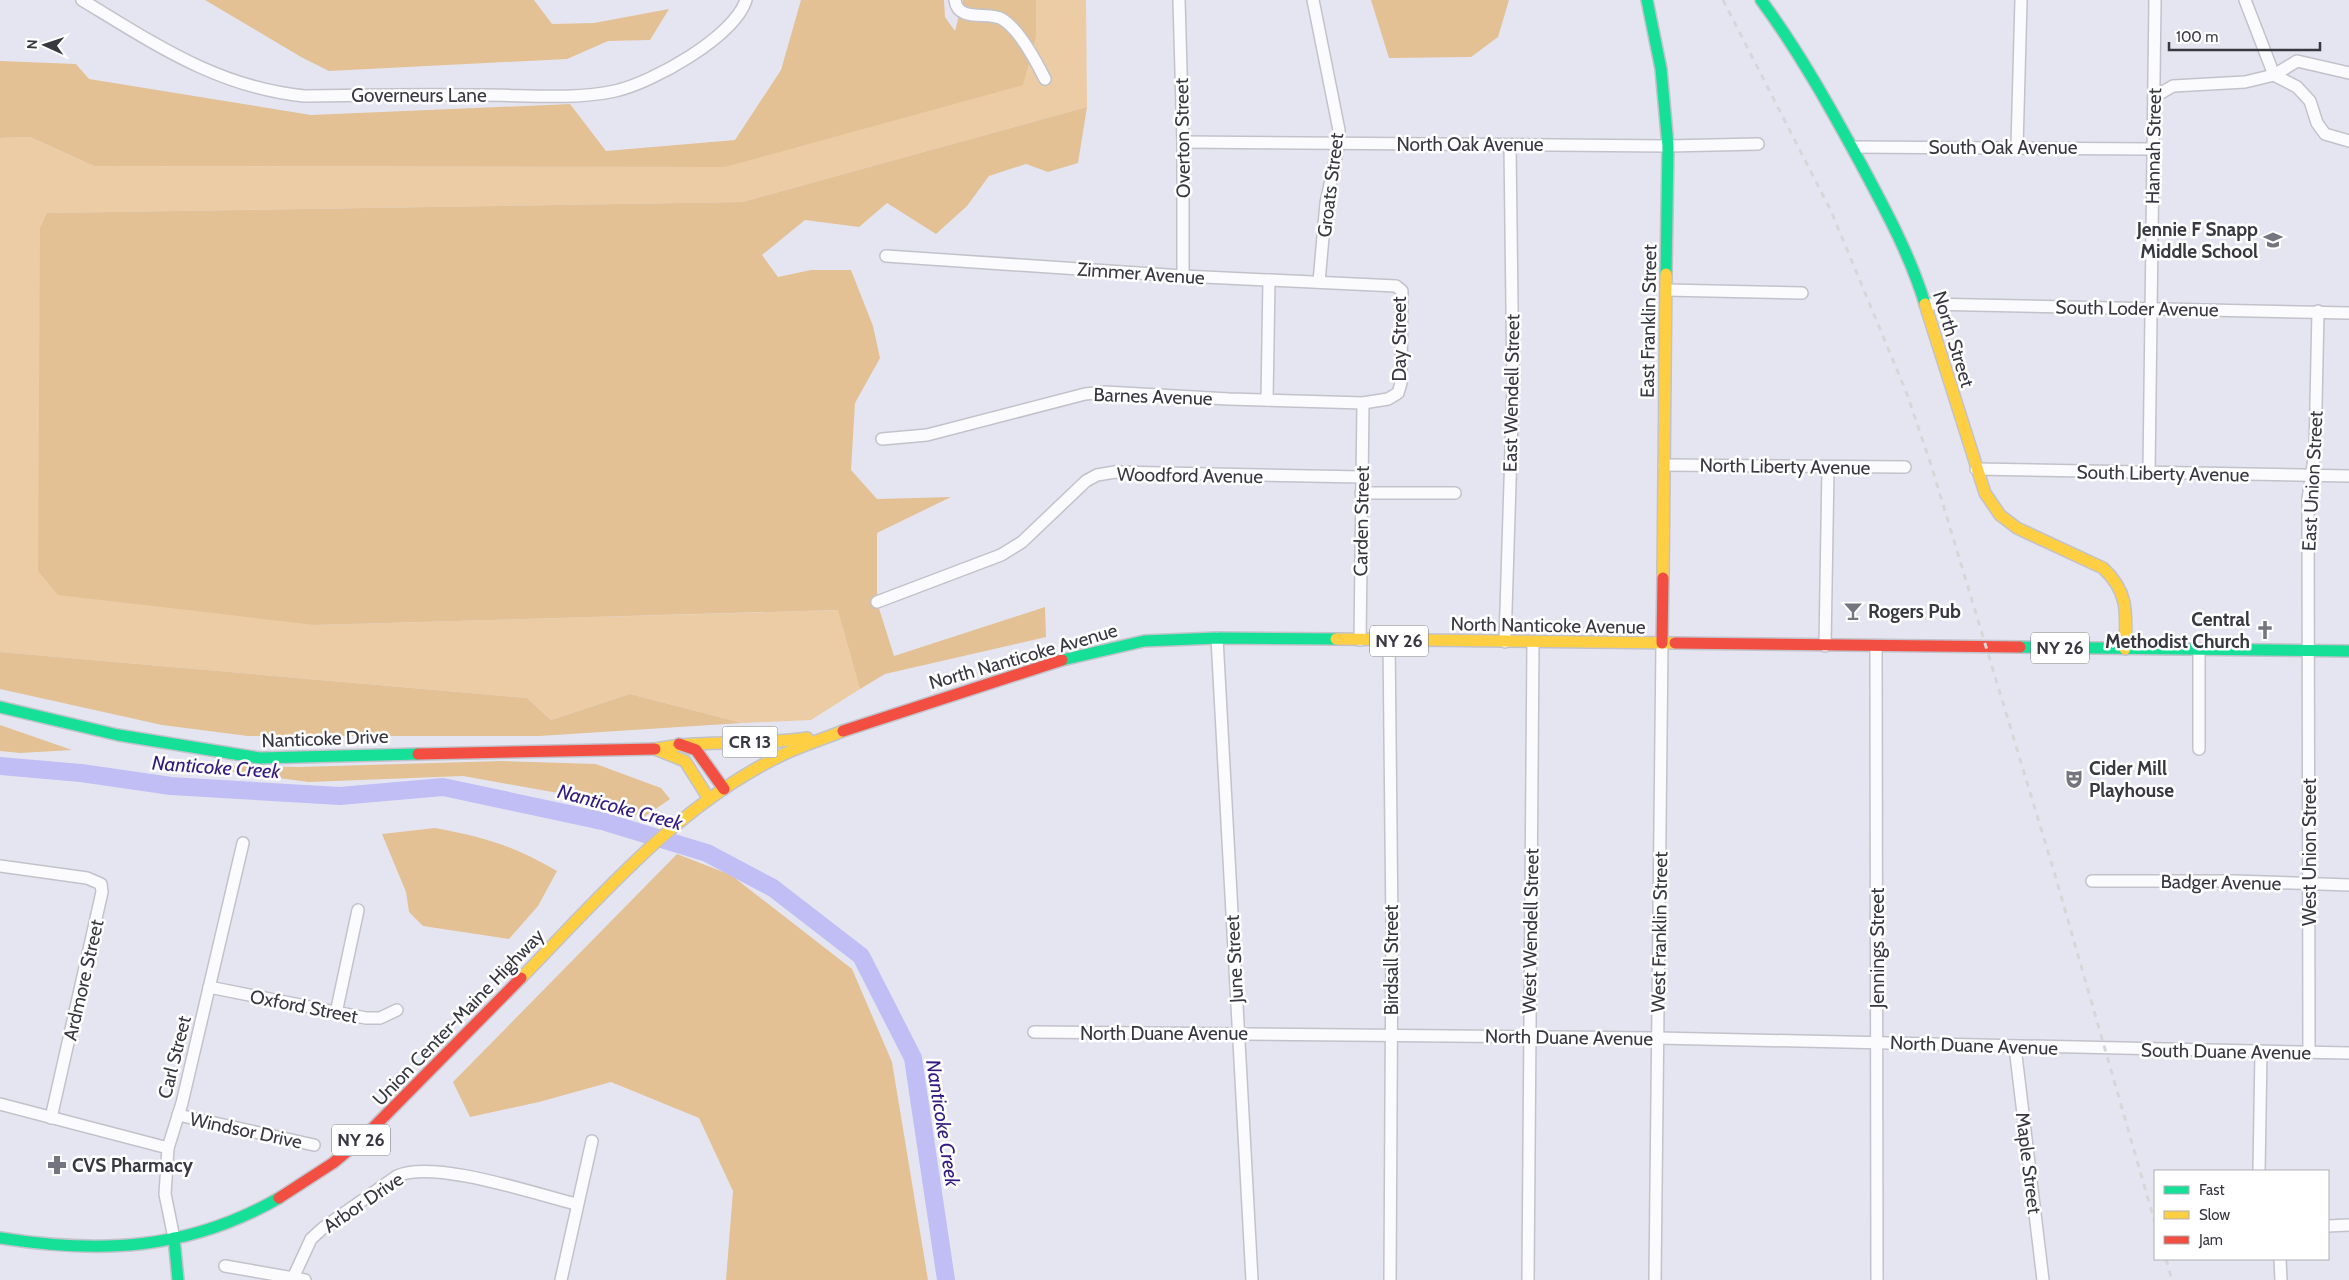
<svg xmlns="http://www.w3.org/2000/svg" width="2349" height="1280" viewBox="0 0 2349 1280" font-family="Cabin,sans-serif">
	<style>
		.green { fill: #ebcca5 }
		.forest { fill: #e3c195 }
		.lines { fill: none; stroke-linecap: round; stroke-linejoin: round }
		.river { stroke: #c0bef4; stroke-width: 18 }
		.street-casing { stroke: #c2c2cb; stroke-width: 14 }
		.fast-casing { stroke: #c2c2cb; stroke-width: 14 }
		.slow-casing { stroke: #c2c2cb; stroke-width: 14 }
		.jam-casing { stroke: #c2c2cb; stroke-width: 14 }
		.street { stroke: #fbfbfd; stroke-width: 11 }
		.fast { stroke: #16e098; stroke-width: 11 }
		.slow { stroke: #ffcf43; stroke-width: 11 }
		.jam { stroke: #f24e42; stroke-width: 11 }
		.rail { stroke: #d7d7da; stroke-width: 3; stroke-dasharray: 6 6; stroke-linecap: butt }
		.labels { text-anchor: middle; stroke-width: 5; stroke-linejoin: round; paint-order: stroke }
		.shield { fill: #fff; stroke: #74747a; stroke-width: 1 }
		.shield-label { font-size: 18px; font-weight: bold; fill: #383841 }
		.street-label { font-size: 19px; fill: #383841; stroke: #fff }
		.poi-label { font-size: 19px; font-weight: bold; fill: #383841; stroke: #fff; text-anchor: start }
		.water-label { font-size: 20px; font-style: italic; fill: #331a81; stroke: #fff }
	</style>
	<rect width="100%" height="100%" fill="#e5e5f1"/>
	<path class="green" d="M1036,0H1086L1087,107L742,202L47,213L315,625L839,610L860,689L811,720L742,723L630,694L551,720L527,698L0,652V138L30,137L94,166L725,167L1036,37Z"/>
	<g class="forest">
		<path d="M205,0H534L552,24L594,23L669,9L650,40L608,41L567,59L329,71L301,57Z"/>
		<path d="M801,0H944L945,17L955,31L963,0H1036V37L1023,85L725,167L94,166L30,137L0,138V61L76,64L89,79L311,115L570,104L606,151L735,140L781,70Z"/>
		<path d="M1371,0H1509L1498,37L1471,57L1389,58Z"/>
		<path d="M1087,107L1078,163L1048,172L1026,164L989,176L967,206L936,234L887,203L859,227L805,220L762,255L778,277L811,270H851L873,326L880,358L855,403L851,470L877,499L951,497L877,533V602L894,656L1045,607L1046,637L885,674L860,689L838,610L315,625L58,595L38,571L40,228L47,213L742,202Z"/>
		<path d="M0,652L527,698L551,720L630,694L742,723L539,736H248L162,725L0,689Z"/>
		<path d="M0,725L72,750L20,753L0,751Z"/>
		<path d="M501,761L596,764L661,788L670,799L644,817L580,797L463,776L309,782L173,764L299,767Z"/>
		<path d="M435,828C484,837 514,846 557,871L538,906L509,939L423,926L409,912L406,892L382,834Z"/>
		<path d="M677,854L731,875L852,969L892,1062L928,1280H726L733,1191L699,1118L611,1082L539,1102L470,1117L453,1082Z"/>
	</g>
	<g class="lines">
		<path class="river" d="M0,766L81,773L171,786L340,796L443,787L602,821L707,853L773,888L861,956L913,1058L946,1280"/>
		<g class="street-casing">
			<g id="street">
				<path d="M82,0C155,44 217,87 304,96C364,95 423,94 483,95C526,95 573,100 615,91C652,83 734,37 746,0"/>
				<path d="M955,0C958,23 988,11 1002,19C1019,29 1036,61 1045,79"/>
				<path d="M1179,0L1183,142V276"/>
				<path d="M1313,0L1339,130V143L1326,203L1319,282"/>
				<path d="M2245,0L2274,75"/>
				<path d="M2274,75L2297,87L2310,101L2317,123L2325,134L2349,141"/>
				<path d="M2154,97L2173,86L2245,82L2274,75L2297,61L2349,73"/>
				<path d="M1183,142L1668,146L1758,144"/>
				<path d="M1852,147L2153,149"/>
				<path d="M2017,147L2021,0"/>
				<path d="M1666,290L1802,293"/>
				<path d="M1926,304L2349,313"/>
				<path d="M1267,400L1269,280"/>
				<path d="M882,439L927,435L1085,394L1105,392L1229,399L1363,403L1388,399L1398,393L1401,383L1402,291L1396,286L1183,276L886,256"/>
				<path d="M1664,465L1905,467"/>
				<path d="M1976,469L2349,476"/>
				<path d="M2149,472L2155,0"/>
				<path d="M1361,493H1455"/>
				<path d="M877,602L1001,555L1022,542L1086,481L1097,475L1115,472L1362,477"/>
				<path d="M1217,638L1252,1280"/>
				<path d="M1360,640L1363,403"/>
				<path d="M1389,640L1392,928L1390,1280"/>
				<path d="M1505,642L1513,387L1510,145"/>
				<path d="M1825,646L1828,467"/>
				<path d="M1876,647L1877,1280"/>
				<path d="M2199,651V749"/>
				<path d="M0,866L87,878L101,884L102,892L51,1118"/>
				<path d="M2092,881H2234L2349,885"/>
				<path d="M209,987L366,1018H380L397,1010"/>
				<path d="M336,1013L358,910"/>
				<path d="M1034,1032L1658,1038L2349,1053"/>
				<path d="M2015,1047L2043,1280"/>
				<path d="M2309,1052L2308,499L2315,451L2318,311"/>
				<path d="M0,1104L168,1148"/>
				<path d="M178,1115L314,1145"/>
				<path d="M2259,1171L2261,1052"/>
				<path d="M2328,1226L2349,1225"/>
				<path d="M174,1238L165,1194L168,1148L182,1103L243,843"/>
				<path d="M2280,1259L2281,1280"/>
				<path d="M225,1266L305,1280"/>
				<path d="M293,1278L311,1239L323,1228L397,1176C434,1159 535,1194 576,1204"/>
				<path d="M561,1280L592,1141"/>
				<path d="M1528,1280L1533,642"/>
				<path d="M1655,1280L1662,643"/>
			</g>
		</g>
		<g class="fast-casing">
			<g id="fast">
				<path d="M1647,0L1661,69L1668,146L1666,274"/>
				<path d="M1761,0C1800,53 1831,109 1862,166C1886,211 1910,255 1925,304"/>
				<path d="M2020,647L2349,651"/>
				<path d="M1062,660L1144,641L1217,638L1336,639"/>
				<path d="M0,707L118,735L260,758L418,754"/>
				<path d="M0,1238C100,1254 189,1250 279,1198"/>
				<path d="M174,1238L178,1280"/>
			</g>
		</g>
		<g class="slow-casing">
			<g id="slow">
				<path d="M1925,304L1985,493L2000,515L2017,528L2103,568C2130,593 2126,615 2125,649"/>
				<path d="M1663,578L1666,274"/>
				<path d="M1336,639L1675,643"/>
				<path d="M655,749C705,739 756,746 807,738"/>
				<path d="M655,749L685,761L709,799"/>
				<path d="M521,978C598,899 675,808 776,758C797,747 821,740 843,731"/>
			</g>
		</g>
		<g class="jam-casing">
			<g id="jam">
				<path d="M1662,643L1663,578"/>
				<path d="M1675,643L2020,647"/>
				<path d="M843,731L1062,660"/>
				<path d="M679,744L696,750L724,789"/>
				<path d="M418,754L655,749"/>
				<path d="M279,1198L333,1163L362,1139L521,978"/>
			</g>
		</g>
		<use href="#street" class="street"/>
		<use href="#fast" class="fast"/>
		<use href="#slow" class="slow"/>
		<use href="#jam" class="jam"/>
		<g class="rail">
			<path d="M1723,0L1831,211L1907,394L1932,468L2055,875L2155,1223"/>
			<path d="M2166,1259L2172,1280"/>
		</g>
	</g>
	<defs>
		<g id="school-bare" transform="scale(1.5)"><path d="M0-5L7-2L0 1L-7-2ZM-4 1L0 2.5L4 1V4Q0 6-4 4Z" fill="#75757f" stroke="#fff" stroke-width="2.5" paint-order="stroke"/></g>
		<g id="bar-bare" transform="scale(1.5)"><path d="M-6-5H6L.8 .8V4.5H3.5V6h-7V4.5H-.8V.8Z" fill="#75757f" stroke="#fff" stroke-width="2.5" paint-order="stroke"/></g>
		<g id="church-bare" transform="scale(1.5)"><path d="M-1.2-6h2.4v3.5h3.3v2.4h-3.3V6h-2.4V-.1h-3.3v-2.4h3.3Z" fill="#75757f" stroke="#fff" stroke-width="2.5" paint-order="stroke"/></g>
		<g id="theatre-bare" transform="scale(1.5)"><path d="M-5-5.5Q0-4 5-5.5V0Q5 5 0 6Q-5 5-5 0ZM-3.3-2.5H-1v1.5H-3.3ZM1-2.5H3.3v1.5H1ZM-2.8 1Q0 5.5 2.8 1Z" fill="#75757f" stroke="#fff" stroke-width="2.5" paint-order="stroke"/></g>
		<g id="pharmacy-bare" transform="scale(1.5)"><path d="M-2-6h4v4h4v4h-4v4h-4v-4h-4v-4h4Z" fill="#75757f" stroke="#fff" stroke-width="2.5" paint-order="stroke"/></g>
	</defs>
	<g fill-rule="evenodd">
		<use href="#school-bare" x="2273" y="240"/>
		<use href="#bar-bare" x="1853" y="611"/>
		<use href="#church-bare" x="2265" y="630"/>
		<use href="#theatre-bare" x="2074" y="779"/>
		<use href="#pharmacy-bare" x="57" y="1165"/>
	</g>
	<g class="labels">
		<g class="shield">
			<rect x="1370" y="625.5" width="58" height="31" rx="4"/>
			<rect x="2031" y="632.5" width="58" height="31" rx="4"/>
			<rect x="722.5" y="726.5" width="55" height="31" rx="4"/>
			<rect x="332" y="1124.5" width="58" height="31" rx="4"/>
		</g>
		<g class="shield-label">
			<text x="1399" y="647">NY 26</text>
			<text x="2060" y="654">NY 26</text>
			<text x="750" y="748">CR 13</text>
			<text x="361" y="1146">NY 26</text>
		</g>
		<g class="street-label">
			<text x="419" y="102">Governeurs Lane</text>
			<text transform="translate(1182 138) rotate(-91)" y="7">Overton Street</text>
			<text x="1470" y="151">North Oak Avenue</text>
			<text transform="translate(2153 146) rotate(-89)" y="7">Hannah Street</text>
			<text x="2003" y="154">South Oak Avenue</text>
			<text transform="translate(1330 185) rotate(-83)" y="7">Groats Street</text>
			<text transform="translate(1141 273) rotate(4)" y="7">Zimmer Avenue</text>
			<text transform="translate(2137 308) rotate(1)" y="7">South Loder Avenue</text>
			<text transform="translate(1648 321) rotate(-89)" y="7">East Franklin Street</text>
			<text transform="translate(1399 339) rotate(-90)" y="7">Day Street</text>
			<text transform="translate(1954 339) rotate(73)" y="7">North Street</text>
			<text transform="translate(1511 393) rotate(-89)" y="7">East Wendell Street</text>
			<text transform="translate(1153 396) rotate(2)" y="7">Barnes Avenue</text>
			<text transform="translate(1785 466) rotate(1)" y="7">North Liberty Avenue</text>
			<text transform="translate(2163 473) rotate(1)" y="7">South Liberty Avenue</text>
			<text transform="translate(1190 475) rotate(1)" y="7">Woodford Avenue</text>
			<text transform="translate(2312 481) rotate(-87)" y="7">East Union Street</text>
			<text transform="translate(1361 521) rotate(-89)" y="7">Carden Street</text>
			<text transform="translate(1548 625) rotate(1)" y="7">North Nanticoke Avenue</text>
			<text transform="translate(1023 656) rotate(-16)" y="7">North Nanticoke Avenue</text>
			<text transform="translate(325 738) rotate(-2)" y="7">Nanticoke Drive</text>
			<text transform="translate(2309 852) rotate(-90)" y="7">West Union Street</text>
			<text transform="translate(2221 882) rotate(1)" y="7">Badger Avenue</text>
			<text transform="translate(1530 931) rotate(-89)" y="7">West Wendell Street</text>
			<text transform="translate(1659 932) rotate(-89)" y="7">West Franklin Street</text>
			<text transform="translate(1877 948) rotate(-90)" y="7">Jennings Street</text>
			<text transform="translate(1234 959) rotate(-93)" y="7">June Street</text>
			<text transform="translate(1391 960) rotate(-90)" y="7">Birdsall Street</text>
			<text transform="translate(83 980) rotate(-77)" y="7">Ardmore Street</text>
			<text transform="translate(304 1006) rotate(11)" y="7">Oxford Street</text>
			<text transform="translate(458 1017) rotate(-46)" y="7">Union Center-Maine Highway</text>
			<text x="1164" y="1040">North Duane Avenue</text>
			<text transform="translate(1569 1037) rotate(1)" y="7">North Duane Avenue</text>
			<text transform="translate(1974 1045) rotate(2)" y="7">North Duane Avenue</text>
			<text transform="translate(2226 1051) rotate(1)" y="7">South Duane Avenue</text>
			<text transform="translate(174 1057) rotate(-76)" y="7">Carl Street</text>
			<text transform="translate(246 1130) rotate(12)" y="7">Windsor Drive</text>
			<text transform="translate(2029 1163) rotate(83)" y="7">Maple Street</text>
			<text transform="translate(363 1202) rotate(-34)" y="7">Arbor Drive</text>
		</g>
		<g class="poi-label">
			<text x="2258" y="236" text-anchor="end">Jennie F Snapp<tspan x="2258" dy="22">Middle School</tspan></text>
			<text x="1868" y="618">Rogers Pub</text>
			<text x="2250" y="626" text-anchor="end">Central<tspan x="2250" dy="22">Methodist Church</tspan></text>
			<text x="2089" y="775">Cider Mill<tspan x="2089" dy="22">Playhouse</tspan></text>
			<text x="72" y="1172">CVS Pharmacy</text>
		</g>
		<g class="water-label">
			<text transform="translate(216 767) rotate(4)" y="7">Nanticoke Creek</text>
			<text transform="translate(620 807) rotate(15)" y="7">Nanticoke Creek</text>
			<text transform="translate(943 1123) rotate(81)" y="7">Nanticoke Creek</text>
		</g>
	</g>
	<rect x="2154" y="1170" width="175" height="90" fill="#ffffff" stroke="#afafb3"/>
	<rect x="2164" y="1186" width="25" height="8" fill="#16e098" stroke="#afafb3"/>
	<text x="2199" y="1195" font-size="15" fill="#383841">Fast</text>
	<rect x="2164" y="1211" width="25" height="8" fill="#ffcf43" stroke="#afafb3"/>
	<text x="2199" y="1220" font-size="15" fill="#383841">Slow</text>
	<rect x="2164" y="1236" width="25" height="8" fill="#f24e42" stroke="#afafb3"/>
	<text x="2199" y="1245" font-size="15" fill="#383841">Jam</text>
	<g transform="translate(45 45) rotate(273)" stroke="#ffffff" stroke-width="4" paint-order="stroke">
	<path d="M0-4L9 19L0 12L-9 19Z" fill="#383841"/>
	<text y="-8" font-size="14" font-weight="bold" text-anchor="middle" fill="#383841">N</text>
	</g>
	<path d="M2169 42v8h151v-8" fill="none" stroke="#383841" stroke-width="2.5"/>
	<text x="2176" y="42" font-size="15" fill="#383841" stroke="#ffffff" stroke-width="4" paint-order="stroke">100 m</text>
</svg>
